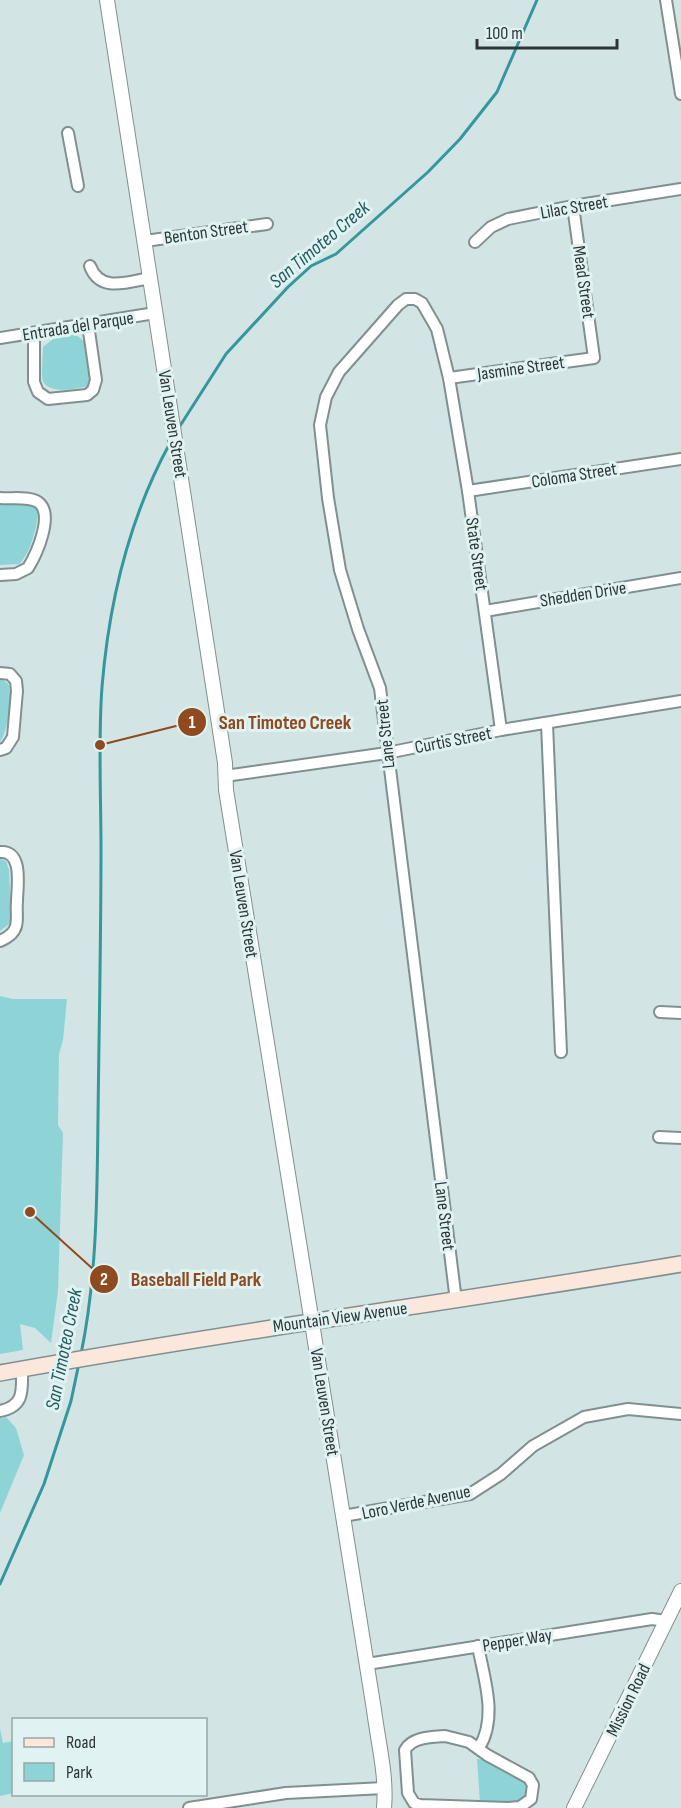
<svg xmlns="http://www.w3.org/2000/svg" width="681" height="1808" viewBox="0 0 681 1808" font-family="'Sofia Sans Condensed',sans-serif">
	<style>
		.green { fill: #8ed4d6 }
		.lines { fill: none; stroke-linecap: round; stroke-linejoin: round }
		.stream { stroke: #34979b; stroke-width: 3 }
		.minor-casing { stroke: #809090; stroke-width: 14 }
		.tertiary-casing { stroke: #809090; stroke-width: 16 }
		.secondary-casing { stroke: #809090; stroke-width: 18 }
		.minor { stroke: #fff; stroke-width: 10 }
		.tertiary { stroke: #fff; stroke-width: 14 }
		.secondary { stroke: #fce7dc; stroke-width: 15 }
		.labels { text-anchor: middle; stroke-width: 6; stroke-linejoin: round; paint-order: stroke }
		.street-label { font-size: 18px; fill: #2e3536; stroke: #e0f2f2 }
		.water-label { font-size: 20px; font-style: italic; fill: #245b5d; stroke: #e0f2f2 }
		.leader { fill: none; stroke: #8f4a20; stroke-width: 2 }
		.callout-dot { fill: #8f4a20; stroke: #e0f2f2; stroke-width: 2 }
		.mark-label { font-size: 18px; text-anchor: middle; font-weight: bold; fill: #fff }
		.callout-label { font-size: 20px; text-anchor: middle; font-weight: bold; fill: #8f4a20; stroke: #e0f2f2; stroke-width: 6; stroke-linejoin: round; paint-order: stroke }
	</style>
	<rect width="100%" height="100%" fill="#d3e4e5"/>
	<g class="green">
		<path d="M75,334L85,342L91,376L89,385C79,389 49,395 43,381C41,375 43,355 43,347L53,339Z"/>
		<path d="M28,503L38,508C39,522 30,555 19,564L0,565V504Z"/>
		<path d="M0,679C2,680 7,682 8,684C14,693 7,734 0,742Z"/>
		<path d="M0,859L6,861L9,870L11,920L8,925L0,931Z"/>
		<path d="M0,996L13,999H67L63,1040L59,1054L58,1125L63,1133L58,1291L51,1343L35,1328L20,1324L23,1350L0,1354Z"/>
		<path d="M6,1417L16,1428L24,1455L0,1513V1418Z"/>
		<path d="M0,1729L3,1743L13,1741L14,1793L0,1796Z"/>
		<path d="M477,1759L486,1760L525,1780L528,1785L524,1798L516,1802H480Z"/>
	</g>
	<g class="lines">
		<g class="stream">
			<path d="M178,429L226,354L288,287L311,266L336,254L428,172L460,139L497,92L537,0"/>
			<path d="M81,1354C97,1277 97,1197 98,1118C99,1029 101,939 101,849C101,795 98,740 102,687C109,602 129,518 170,443"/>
			<path d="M0,1584L44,1484L71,1401L79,1363"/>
		</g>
		<g class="minor-casing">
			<g id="minor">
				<path d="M666,0L681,94"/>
				<path d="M68,133L78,186"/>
				<path d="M145,241L267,224"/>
				<path d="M475,242L491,227L508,219L573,206L681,189"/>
				<path d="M90,266C100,293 127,282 150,278"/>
				<path d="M34,333V382L38,392L48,399L87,395L93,390L96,380L88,324"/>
				<path d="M0,338L155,313"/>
				<path d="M449,378L594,358L573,206"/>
				<path d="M468,491L681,459"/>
				<path d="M0,498C11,499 29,496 38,502C55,514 36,555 28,568L16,574L0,575"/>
				<path d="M485,611L681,578"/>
				<path d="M0,673L10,674L16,681L17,691L13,737L6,748L0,750"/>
				<path d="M547,724L561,1052"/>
				<path d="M225,776L387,753L501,730L681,701"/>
				<path d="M0,852C24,850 17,887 17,902C16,909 18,919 16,926C14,934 7,938 0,941"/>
				<path d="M660,1012L681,1013"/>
				<path d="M659,1137L681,1138"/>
				<path d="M456,1301L380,688L358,629L340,570L328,498L320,425L326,397L339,372L398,305L406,299H415L422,303L437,329L449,378L468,491L501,730"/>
				<path d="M0,1411C25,1406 22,1390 22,1369"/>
				<path d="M343,1516L470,1494L501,1474L533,1446L584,1417L628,1409L681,1414"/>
				<path d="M478,1646C484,1679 498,1717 479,1748"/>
				<path d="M367,1664L652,1619L666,1621"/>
				<path d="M445,1736L469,1742L487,1755L529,1778L533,1785L531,1799L520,1807L508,1808L420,1805L414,1803L408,1793L405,1750C412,1737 431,1737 445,1736Z"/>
				<path d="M189,1808L286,1793L384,1788"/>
			</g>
		</g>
		<g class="tertiary-casing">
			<g id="tertiary">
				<path d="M107,0L225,763L226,790C265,1032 305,1274 343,1516C353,1581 364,1645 374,1710C378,1742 387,1776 384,1808"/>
				<path d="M574,1808L681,1591"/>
			</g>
		</g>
		<g class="secondary-casing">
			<path id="secondary" d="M0,1373C226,1332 454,1302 681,1264"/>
		</g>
		<use href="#minor" class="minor"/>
		<use href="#tertiary" class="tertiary"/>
		<use href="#secondary" class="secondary"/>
	</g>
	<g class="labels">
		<g class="street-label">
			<text transform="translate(574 207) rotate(-10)" y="6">Lilac Street</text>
			<text transform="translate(206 232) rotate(-8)" y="6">Benton Street</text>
			<text transform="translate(584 282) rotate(82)" y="6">Mead Street</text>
			<text transform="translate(78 326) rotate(-9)" y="6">Entrada del Parque</text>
			<text transform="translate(521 368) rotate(-8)" y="6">Jasmine Street</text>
			<text transform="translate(173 424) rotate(81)" y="6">Van Leuven Street</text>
			<text transform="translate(574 475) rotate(-9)" y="6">Coloma Street</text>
			<text transform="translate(477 554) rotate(82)" y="6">State Street</text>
			<text transform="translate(583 594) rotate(-9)" y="6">Shedden Drive</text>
			<text transform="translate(385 734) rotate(-96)" y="6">Lane Street</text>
			<text transform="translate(453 740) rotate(-11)" y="6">Curtis Street</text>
			<text transform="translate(244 904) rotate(81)" y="6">Van Leuven Street</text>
			<text transform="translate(445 1216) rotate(83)" y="6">Lane Street</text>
			<text transform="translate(340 1317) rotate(-8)" y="6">Mountain View Avenue</text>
			<text transform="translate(325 1402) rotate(81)" y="6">Van Leuven Street</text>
			<text transform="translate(416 1502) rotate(-12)" y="6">Loro Verde Avenue</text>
			<text transform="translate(517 1640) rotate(-9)" y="6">Pepper Way</text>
			<text transform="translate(628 1700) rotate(-64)" y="6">Mission Road</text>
		</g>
		<g class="water-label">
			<text transform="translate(319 244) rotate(-40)" y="7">San Timoteo Creek</text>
			<text transform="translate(63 1349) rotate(-79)" y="7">San Timoteo Creek</text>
		</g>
	</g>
	<path class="leader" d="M100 745L192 722M30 1212L104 1279"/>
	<g class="callout-dot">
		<circle cx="100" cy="745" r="6"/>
		<circle cx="30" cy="1212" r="6"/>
		<circle cx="192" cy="722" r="15"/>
		<circle cx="104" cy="1279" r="15"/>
	</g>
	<g class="mark-label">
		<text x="192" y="728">1</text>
		<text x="104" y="1285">2</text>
	</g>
	<g class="callout-label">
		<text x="285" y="729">San Timoteo Creek</text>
		<text x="196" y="1286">Baseball Field Park</text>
	</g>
	<rect x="12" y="1718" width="195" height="78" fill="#e0f2f2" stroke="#99a6a7" stroke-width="1.5"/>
	<rect x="24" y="1738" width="30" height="9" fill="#fce7dc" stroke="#99a6a7" stroke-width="1.5"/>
	<text x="66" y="1748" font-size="18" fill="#2e3536">Road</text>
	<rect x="24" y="1763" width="30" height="18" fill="#8ed4d6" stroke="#99a6a7" stroke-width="1.5"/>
	<text x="66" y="1778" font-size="18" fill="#2e3536">Park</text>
	<path d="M477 39v9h140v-9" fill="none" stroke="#2e3536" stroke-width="3"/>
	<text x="486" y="39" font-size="18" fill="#2e3536" stroke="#e0f2f2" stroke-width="4.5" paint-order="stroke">100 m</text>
</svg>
